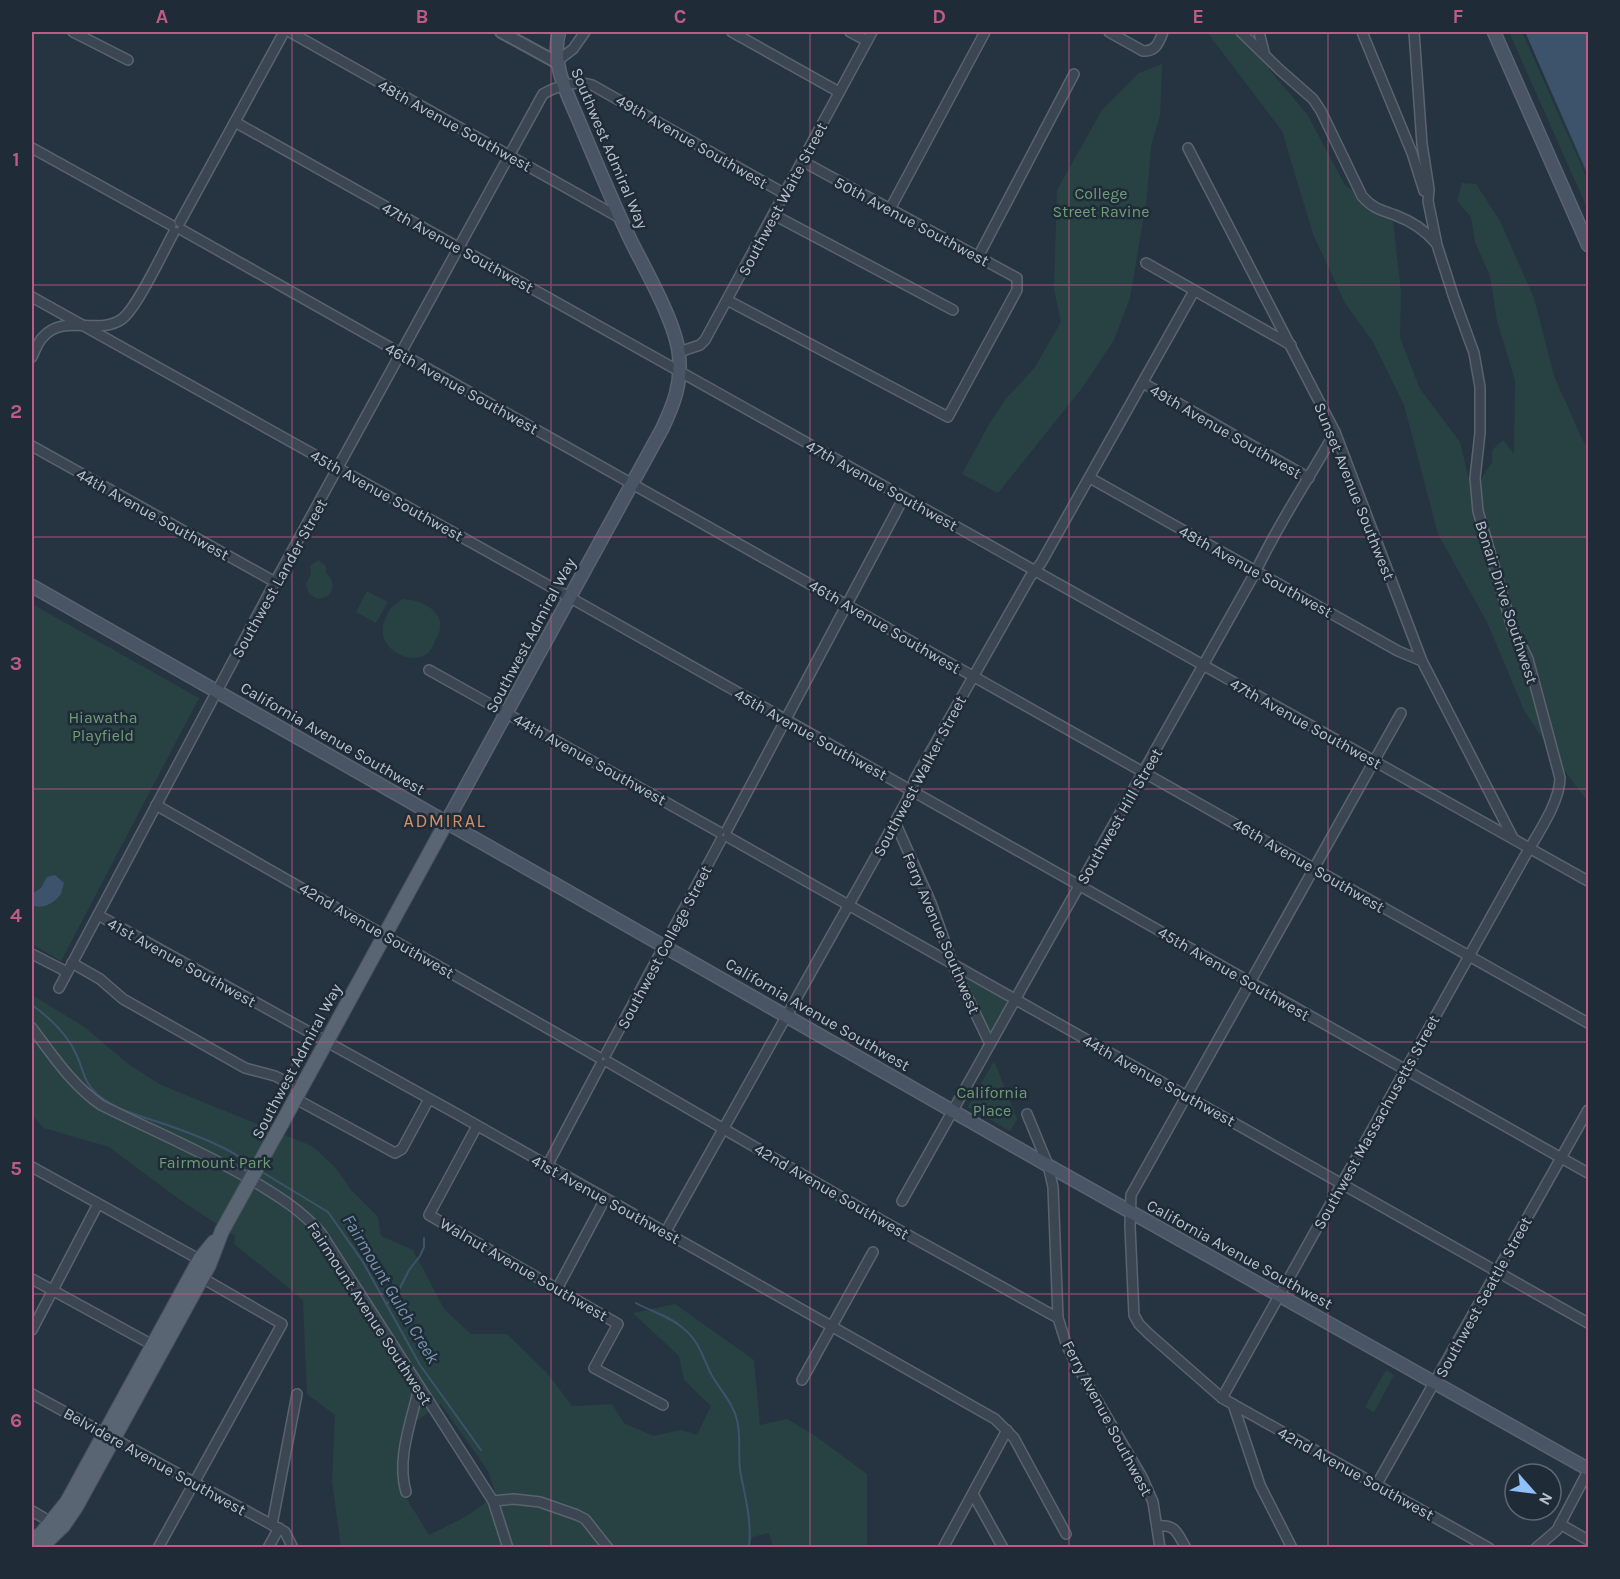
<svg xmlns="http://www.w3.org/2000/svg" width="1620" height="1579" viewBox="0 0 1620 1579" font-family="Karla,sans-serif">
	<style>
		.green { fill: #284243; fill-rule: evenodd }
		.water { fill: #3c536b }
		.pier { fill: #263442 }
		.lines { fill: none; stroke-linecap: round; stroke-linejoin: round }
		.stream { stroke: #3c536b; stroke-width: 2 }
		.minor-casing { stroke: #59646f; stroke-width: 12 }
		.tertiary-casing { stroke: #59646f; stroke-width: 14 }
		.secondary-casing { stroke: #59646f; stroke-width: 15 }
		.primary-casing { stroke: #444f5b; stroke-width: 16 }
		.minor { stroke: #3b4652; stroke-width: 9 }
		.tertiary { stroke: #3b4652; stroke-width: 10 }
		.secondary { stroke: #495565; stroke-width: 12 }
		.primary { stroke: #596572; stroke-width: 14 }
		.primary-bridge-casing { stroke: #444f5b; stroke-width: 16; stroke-linecap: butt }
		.primary-bridge { stroke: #596572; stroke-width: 14 }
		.grid { fill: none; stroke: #be5c88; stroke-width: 1.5; stroke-opacity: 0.55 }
		.labels { text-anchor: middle; stroke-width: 5; stroke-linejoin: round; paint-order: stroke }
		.street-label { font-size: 16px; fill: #b8c1cc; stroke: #1f2b37 }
		.park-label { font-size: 16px; fill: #6f9d76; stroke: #1f2b37 }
		.neighbourhood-label { font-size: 18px; letter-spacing: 1.5px; fill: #d69068; stroke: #1f2b37 }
		.water-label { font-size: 18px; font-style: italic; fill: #7894ae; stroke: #1f2b37 }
		.neatline { fill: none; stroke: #be5c88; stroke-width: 2 }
		.grid-label { font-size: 20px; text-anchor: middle; font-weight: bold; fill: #be5c88 }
	</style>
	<rect width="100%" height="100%" fill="#263442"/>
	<g class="green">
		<path d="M1207,32H1249L1271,72L1307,114L1345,185L1393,221L1401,292L1400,338L1420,389L1460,442L1472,493L1492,462V450L1503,440L1514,454L1515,380L1497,321L1490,276L1475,242L1471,217L1457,201L1462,183L1476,184L1500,221L1534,298L1554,376L1582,439L1588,448V802L1558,762L1524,710L1487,622L1438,534L1404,405L1373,342L1345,303L1313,234L1282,131Z"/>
		<path d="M1509,32H1525L1588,175V210Z"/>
		<path d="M1162,64L1160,116L1151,146L1147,196L1130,298L1114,340L1082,388L998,493L962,474L988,426L1005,400L1035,367L1061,322L1054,289L1057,190L1102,110L1139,73Z"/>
		<path d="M318,560L326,566V573C334,580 335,588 328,596L318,599L309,594L306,584L311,574L310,566Z"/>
		<path d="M367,591L388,602L376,623L356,612Z"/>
		<path d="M403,599C421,599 449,613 438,635C435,640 433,648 429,652C412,669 369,647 387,615C391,607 394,604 403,599Z"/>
		<path d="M32,604L199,698L61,961L32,944Z"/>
		<path d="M964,976L1005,998L1007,1006L991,1034Z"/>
		<path d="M32,995L83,1026L128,1064L161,1085L312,1146L335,1167L352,1191L378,1217L381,1236L413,1250L444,1309L471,1334H507L548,1374L572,1406L612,1404L624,1423L653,1436L681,1430L697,1435L711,1406L684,1380L679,1356L633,1313L675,1304L754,1360L760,1425L787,1419L814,1435L867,1474V1547H773L769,1533L752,1537L749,1548L341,1547L332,1481L335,1415L307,1394L303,1301L293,1291L234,1244L235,1236L179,1199L109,1147L44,1128L32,1115ZM441,1404L488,1471L496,1495L467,1516L429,1535L400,1488L403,1430Z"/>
		<path d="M994,1061L1017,1119L1010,1131L968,1107Z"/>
		<path d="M1386,1370L1394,1375L1374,1412L1365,1407Z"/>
	</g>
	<g class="water">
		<path d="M1525,32H1588V175Z"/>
		<path d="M55,875L64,883L61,894C54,903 43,910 32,905V894L41,888L47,877Z"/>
	</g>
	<path class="pier" d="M1522,32H1525L1588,178L1586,176Z"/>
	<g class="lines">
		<g class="stream">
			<path d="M32,1005C50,1018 68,1034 77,1056C84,1072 84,1083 98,1095C119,1112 145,1117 170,1126C198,1136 227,1147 252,1165"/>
			<path d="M262,1172L328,1212L363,1262L420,1365L481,1450"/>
			<path d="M387,1303L392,1301L398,1292L409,1270L420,1256L424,1247V1238"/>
			<path d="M636,1303C652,1312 670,1316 684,1329C698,1340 703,1357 710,1372C718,1388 733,1402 737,1420C741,1436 738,1453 740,1470C745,1497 752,1520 749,1548"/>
		</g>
		<g class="minor-casing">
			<g id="minor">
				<path d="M73,32L128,60"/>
				<path d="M290,32L620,218"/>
				<path d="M732,32L839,92"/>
				<path d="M850,32L867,41"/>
				<path d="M1109,32L1143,51C1156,52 1159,42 1163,32"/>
				<path d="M1241,32L1280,70L1313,99L1321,111L1362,196C1372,208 1381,210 1395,215C1411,221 1425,230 1436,243"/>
				<path d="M1259,32L1264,52"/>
				<path d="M1362,32L1412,153L1424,191"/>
				<path d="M556,62L573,49L585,32"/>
				<path d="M235,122L1588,881"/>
				<path d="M32,148L171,225"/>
				<path d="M1188,148L1335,432L1422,661L1513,838"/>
				<path d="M890,209L985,32"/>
				<path d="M774,215L953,310"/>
				<path d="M180,222L284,32"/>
				<path d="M182,230L1588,1023"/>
				<path d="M978,257L1074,74"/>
				<path d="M1146,263L1291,345"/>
				<path d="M32,297L569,597L1588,1173"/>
				<path d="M727,300L948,417L1017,290V278L802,161"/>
				<path d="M679,352L700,345L705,340L872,32"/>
				<path d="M32,357C35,350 38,342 43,337C64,313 98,336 122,319C137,308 163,252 174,232"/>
				<path d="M1143,383L1309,478"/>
				<path d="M32,446L275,582"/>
				<path d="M1090,478L1398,651L1422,661"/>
				<path d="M429,670L719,832"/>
				<path d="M1401,713L1131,1195L1130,1226L1134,1315L1139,1324L1149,1334L1222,1398L1489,1548"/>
				<path d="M156,805L598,1057"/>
				<path d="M895,822L931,903L956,973L990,1044"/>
				<path d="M727,830L904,497"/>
				<path d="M728,837L1588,1323"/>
				<path d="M98,915L457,1114L995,1419L1014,1438L1066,1534"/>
				<path d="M32,954L67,972"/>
				<path d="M72,963L100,979L123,999L245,1068L275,1076L301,1089"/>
				<path d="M59,988L275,582L543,94C557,86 577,80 592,85L785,194"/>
				<path d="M32,1028C53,1056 72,1085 101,1105C153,1131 206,1153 255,1182C281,1198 301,1210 321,1233L493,1501L508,1548"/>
				<path d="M606,1054L721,840"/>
				<path d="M608,1062L888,1224L1058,1318"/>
				<path d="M296,1099L395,1153L402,1149L429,1099"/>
				<path d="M1027,1114L1048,1165L1053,1187L1058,1318L1067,1346L1077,1366L1142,1477L1153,1502L1160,1548"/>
				<path d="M477,1126L429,1215L618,1324L594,1368L663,1405"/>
				<path d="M547,1166L601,1064"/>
				<path d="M32,1167L204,1262"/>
				<path d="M902,1201L1256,571C1279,522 1309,479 1335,432"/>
				<path d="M665,1233L880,849L907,800L915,779L1030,577L1041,563L1194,291"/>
				<path d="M32,1279L158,1348"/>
				<path d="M557,1289L605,1199"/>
				<path d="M32,1330L98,1204"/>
				<path d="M802,1380L873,1252"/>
				<path d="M32,1394L285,1532L293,1548"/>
				<path d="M1222,1398L1525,856C1537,835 1560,802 1560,778L1528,659L1512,627L1478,511L1475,478L1480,433V387L1474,353L1454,298L1437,245L1428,201L1429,189L1422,144L1414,32"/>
				<path d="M1233,1404L1260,1485L1292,1548"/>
				<path d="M1377,1484L1588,1110"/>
				<path d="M406,1492C396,1458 412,1420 419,1387"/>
				<path d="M973,1494L1003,1548"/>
				<path d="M493,1501L514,1499L540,1502L577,1515L585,1519L608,1548"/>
				<path d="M32,1511L44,1518L52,1526"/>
				<path d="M1560,1524L1588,1540"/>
				<path d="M272,1525L297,1394"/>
				<path d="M1157,1526C1176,1524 1177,1533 1186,1548"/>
				<path d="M158,1548L282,1324L197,1275"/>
				<path d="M268,1548L279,1528"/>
				<path d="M943,1548L1007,1430"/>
				<path d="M1536,1548L1557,1530L1588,1471"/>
			</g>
		</g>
		<g class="tertiary-casing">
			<path id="tertiary" d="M501,32L556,62"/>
		</g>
		<g class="secondary-casing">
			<g id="secondary">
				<path d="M1494,32L1588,245"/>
				<path d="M32,586L1049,1166L1588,1469"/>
				<path d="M446,823L662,429C674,404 682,383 679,355C676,323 646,271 631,241C612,201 595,160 578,119C566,91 551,63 559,32"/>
			</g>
		</g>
		<g class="primary-casing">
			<g id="primary">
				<path d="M282,1123L446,823"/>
				<path d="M32,1541L42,1533L67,1502L200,1259L214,1242"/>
				<path d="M40,1548L63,1526L76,1507L209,1265L222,1231"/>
			</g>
		</g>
		<use href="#minor" class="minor"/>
		<use href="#tertiary" class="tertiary"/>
		<use href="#secondary" class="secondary"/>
		<use href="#primary" class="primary"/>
		<g class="primary-bridge-casing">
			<path id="primary-bridge" d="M222,1231L282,1123"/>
		</g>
		<use href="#primary-bridge" class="primary-bridge"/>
	</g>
	<path class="grid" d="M292,32V1548M551,32V1548M810,32V1548M1069,32V1548M1328,32V1548M32,285H1588M32,537H1588M32,789H1588M32,1042H1588M32,1294H1588"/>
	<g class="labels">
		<g class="street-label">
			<text transform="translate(455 125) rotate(29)" y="6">48th Avenue Southwest</text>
			<text transform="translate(692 141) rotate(30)" y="6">49th Avenue Southwest</text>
			<text transform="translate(610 148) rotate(67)" y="6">Southwest Admiral Way</text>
			<text transform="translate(782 199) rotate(-62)" y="6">Southwest Waite Street</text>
			<text transform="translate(912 221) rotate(28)" y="6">50th Avenue Southwest</text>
			<text transform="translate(458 247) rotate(29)" y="6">47th Avenue Southwest</text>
			<text transform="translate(462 388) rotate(29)" y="6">46th Avenue Southwest</text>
			<text transform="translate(1226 431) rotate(30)" y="6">49th Avenue Southwest</text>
			<text transform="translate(882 485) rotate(29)" y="6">47th Avenue Southwest</text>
			<text transform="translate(1355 491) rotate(68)" y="6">Sunset Avenue Southwest</text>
			<text transform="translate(387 495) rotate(29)" y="6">45th Avenue Southwest</text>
			<text transform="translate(153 514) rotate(29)" y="6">44th Avenue Southwest</text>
			<text transform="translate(1256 571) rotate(29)" y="6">48th Avenue Southwest</text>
			<text transform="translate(279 578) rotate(-61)" y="6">Southwest Lander Street</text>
			<text transform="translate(1507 602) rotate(72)" y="6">Bonair Drive Southwest</text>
			<text transform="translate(885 626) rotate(30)" y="6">46th Avenue Southwest</text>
			<text transform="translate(530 635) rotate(-62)" y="6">Southwest Admiral Way</text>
			<text transform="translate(1306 723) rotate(29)" y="6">47th Avenue Southwest</text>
			<text transform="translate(811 734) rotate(29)" y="6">45th Avenue Southwest</text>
			<text transform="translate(333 738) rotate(30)" y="6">California Avenue Southwest</text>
			<text transform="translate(590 759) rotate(29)" y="6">44th Avenue Southwest</text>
			<text transform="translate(919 776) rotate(-62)" y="6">Southwest Walker Street</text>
			<text transform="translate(1119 816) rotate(-60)" y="6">Southwest Hill Street</text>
			<text transform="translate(1309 865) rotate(30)" y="6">46th Avenue Southwest</text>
			<text transform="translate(377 930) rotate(30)" y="6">42nd Avenue Southwest</text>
			<text transform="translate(942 933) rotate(67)" y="6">Ferry Avenue Southwest</text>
			<text transform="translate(664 947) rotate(-62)" y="6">Southwest College Street</text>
			<text transform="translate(182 962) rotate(29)" y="6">41st Avenue Southwest</text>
			<text transform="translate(1234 973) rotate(30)" y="6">45th Avenue Southwest</text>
			<text transform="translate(818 1014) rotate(30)" y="6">California Avenue Southwest</text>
			<text transform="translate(296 1061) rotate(-62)" y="6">Southwest Admiral Way</text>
			<text transform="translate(1159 1080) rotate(29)" y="6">44th Avenue Southwest</text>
			<text transform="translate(1376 1122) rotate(-61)" y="6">Southwest Massachusetts Street</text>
			<text transform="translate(832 1191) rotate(30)" y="6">42nd Avenue Southwest</text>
			<text transform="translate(606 1199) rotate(29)" y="6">41st Avenue Southwest</text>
			<text transform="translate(1240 1254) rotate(29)" y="6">California Avenue Southwest</text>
			<text transform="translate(524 1269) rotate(30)" y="6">Walnut Avenue Southwest</text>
			<text transform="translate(1483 1297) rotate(-61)" y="6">Southwest Seattle Street</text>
			<text transform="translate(370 1313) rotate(57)" y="6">Fairmount Avenue Southwest</text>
			<text transform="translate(1108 1418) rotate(62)" y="6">Ferry Avenue Southwest</text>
			<text transform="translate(155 1461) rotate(29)" y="6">Belvidere Avenue Southwest</text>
			<text transform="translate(1356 1473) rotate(29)" y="6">42nd Avenue Southwest</text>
		</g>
		<g class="park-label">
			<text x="1101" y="199">College<tspan x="1101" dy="18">Street Ravine</tspan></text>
			<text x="103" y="723">Hiawatha<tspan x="103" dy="18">Playfield</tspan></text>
			<text x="992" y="1098">California<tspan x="992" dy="18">Place</tspan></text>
			<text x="215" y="1168">Fairmount Park</text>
		</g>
		<g class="neighbourhood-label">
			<text x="445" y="827">ADMIRAL</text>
		</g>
		<g class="water-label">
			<text transform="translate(391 1289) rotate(59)" y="6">Fairmount Gulch Creek</text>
		</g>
	</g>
	<rect width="1620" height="1579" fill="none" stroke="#1f2b37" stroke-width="66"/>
	<g transform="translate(1533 1492) rotate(118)"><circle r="28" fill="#1f2b37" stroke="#5c6773" stroke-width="1.5"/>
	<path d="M0-4.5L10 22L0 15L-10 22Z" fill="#90c0f8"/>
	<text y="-9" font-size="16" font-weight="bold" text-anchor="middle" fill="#b8c1cc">N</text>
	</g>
	<rect x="33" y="33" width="1554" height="1513" class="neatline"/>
	<g class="grid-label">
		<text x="162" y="23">A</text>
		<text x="422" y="23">B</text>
		<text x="680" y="23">C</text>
		<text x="939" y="23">D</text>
		<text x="1198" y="23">E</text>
		<text x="1458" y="23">F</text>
		<text x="16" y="166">1</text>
		<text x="16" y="418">2</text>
		<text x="16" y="670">3</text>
		<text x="16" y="922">4</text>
		<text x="16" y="1175">5</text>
		<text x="16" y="1427">6</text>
	</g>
</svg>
